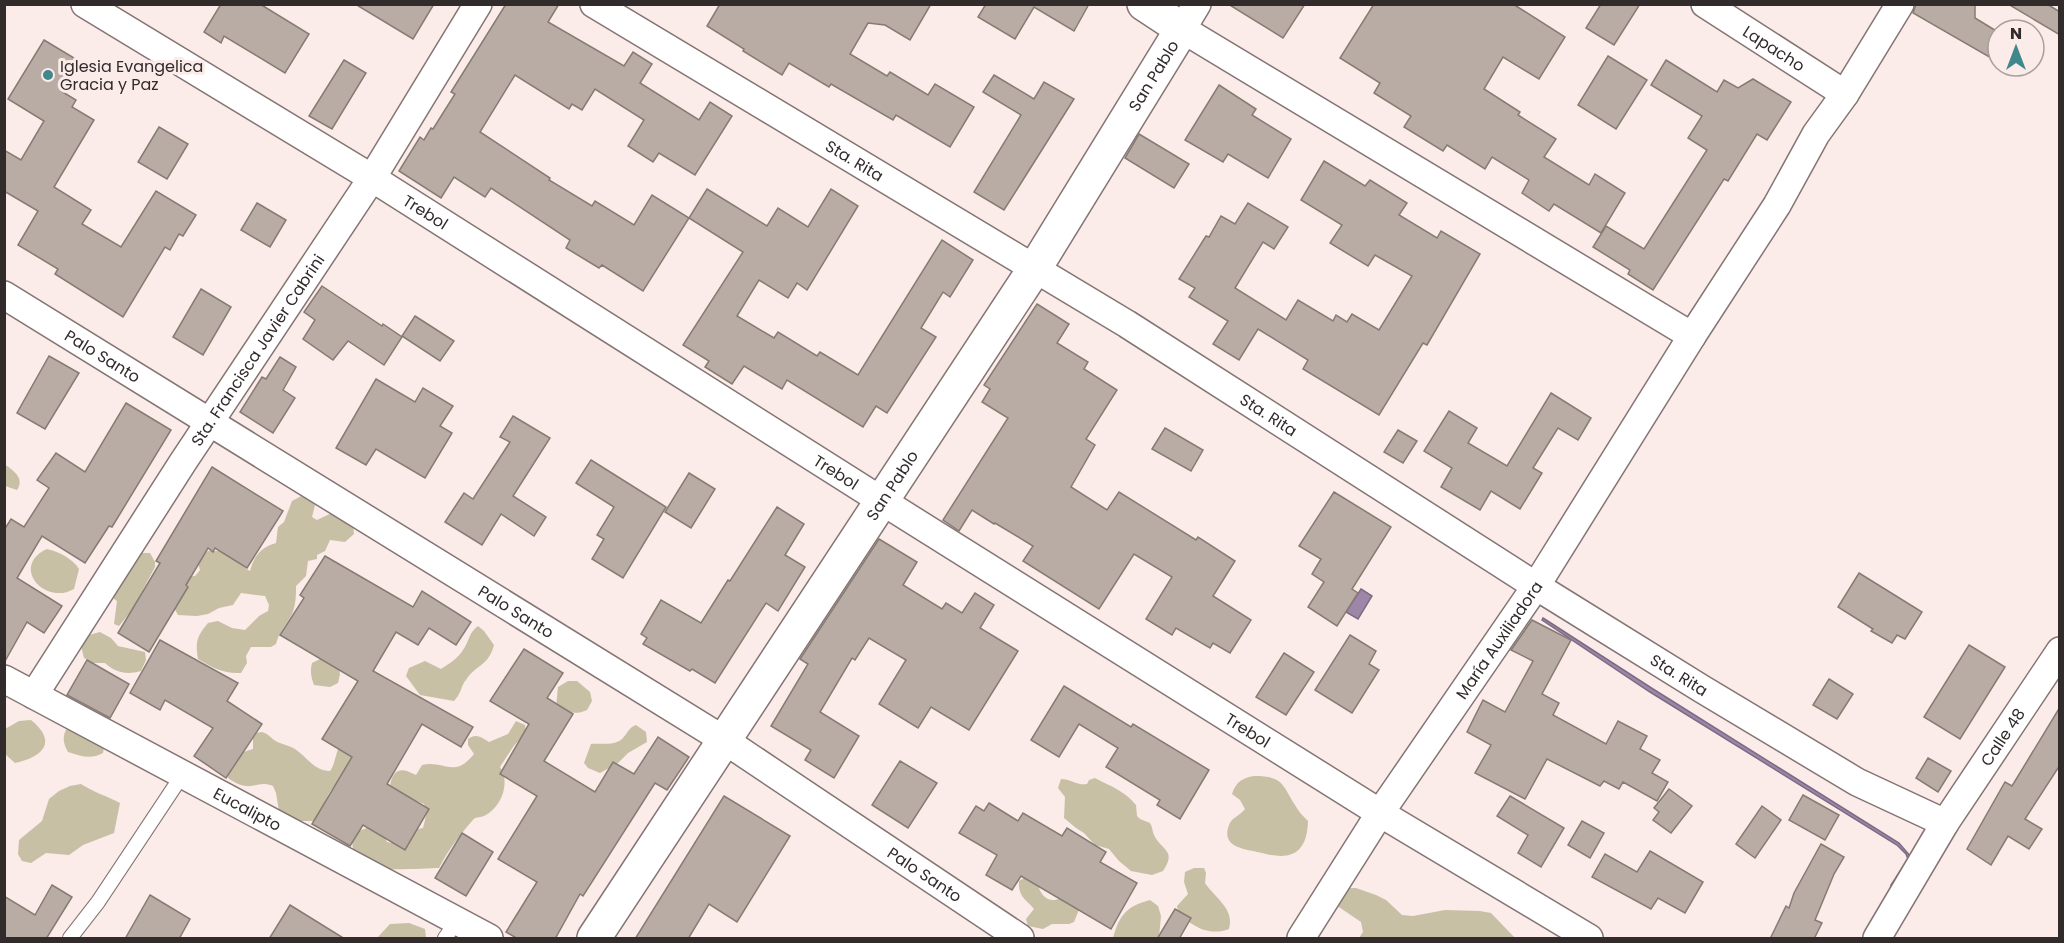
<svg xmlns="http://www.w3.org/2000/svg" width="2064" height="943" viewBox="0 0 2064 943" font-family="Poppins,sans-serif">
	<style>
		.green { fill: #c7c0a4 }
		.water { fill: #9e86a9; stroke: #7d6b83; stroke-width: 1.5 }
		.building { fill: #b8aca4; stroke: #867b73; stroke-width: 1.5 }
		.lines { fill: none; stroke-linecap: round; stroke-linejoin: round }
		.service-casing { stroke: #847574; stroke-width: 16 }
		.minor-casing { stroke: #847574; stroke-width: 30 }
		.tertiary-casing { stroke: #847574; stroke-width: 36 }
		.service { stroke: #fff; stroke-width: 14 }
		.minor { stroke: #fff; stroke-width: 27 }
		.tertiary { stroke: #fff; stroke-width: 33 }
		.poi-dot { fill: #40888b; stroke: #fbebe9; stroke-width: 2 }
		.labels { text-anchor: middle; stroke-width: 6; stroke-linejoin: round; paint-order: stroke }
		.street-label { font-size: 16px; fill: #312b2b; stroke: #fbebe9 }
		.poi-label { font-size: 16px; fill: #312b2b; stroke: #fbebe9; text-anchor: start }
	</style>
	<rect width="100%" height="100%" fill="#fbebe9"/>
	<g class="green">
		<path d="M4,464C13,470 25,478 17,490L5,486Z"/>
		<path d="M305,494L308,495L315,505L312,517L317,520L334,512L353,524L354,534L345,542L330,540L325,551L317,555V559L308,561L306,576L296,586C296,595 296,605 292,614C286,625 279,632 276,644L271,647H251L246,656L247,663L241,673C224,674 213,668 198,659C195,642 197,636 208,623L218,621L232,628L245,630L259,616L268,611L269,605L265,596L241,593L233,605L219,608L208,614L197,616L178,615L173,606L181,576H195L200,570L197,560L204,552C215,549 229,551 238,560C243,565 244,568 250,571C254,556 261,547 276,543L278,527L284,522L292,501Z"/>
		<path d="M47,549C59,552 72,558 79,569L74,589C44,606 10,566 47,549Z"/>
		<path d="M139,553H150L155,562V567L132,610L119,626L114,624L117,601L113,598L111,590Z"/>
		<path d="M478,626L484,631L494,645C488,667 476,664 466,680C460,687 463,691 454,701L420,695L406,676L409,668L425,661L441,669C449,664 458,658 463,650C469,642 469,632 478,626Z"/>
		<path d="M100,632L111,638L118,646L145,652L146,660L141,671C127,675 116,673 105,663H93L84,658L81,646L82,639L85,636Z"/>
		<path d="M324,657L339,668L340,674L338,683L330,687L314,685C311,677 310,671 312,663Z"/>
		<path d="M568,681H577L590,692L592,701L587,710C576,715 566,713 556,707L558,687Z"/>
		<path d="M31,720C58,742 43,757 15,763L5,754V729L19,721Z"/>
		<path d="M516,721L525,725L526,732L513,747L500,767C511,783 501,808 484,816C479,818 475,816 472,821C459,836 448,850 439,868C428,868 389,871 382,868C372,864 362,856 353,850L352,840L358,831L373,826L384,836L387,842L391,843L396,834L423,828L427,812L424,804L390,790C390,780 394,767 407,771C410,772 413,774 416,775L422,765C445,760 454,779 474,754L468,745V739C476,733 481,737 489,742L508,734Z"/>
		<path d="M70,724L105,742L103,753C90,760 81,756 68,752C62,741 62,734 70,724Z"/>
		<path d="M636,725L646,732L647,742L628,753L618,763L600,773L588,768L584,763L591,744C601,743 614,746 622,739C628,733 628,728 636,725Z"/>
		<path d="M262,732C268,734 269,736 274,740C279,744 289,745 295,749C307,757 314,771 330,771C335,765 336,751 341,742L358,749L339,788L334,786C325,797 323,810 315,821H297L279,811L276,793L273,786C255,779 252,795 228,778L227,763L234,755L253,749V737L255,733Z"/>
		<path d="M1254,776C1283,776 1282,784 1295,805C1298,811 1303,816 1308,821C1307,853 1292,861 1262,853C1248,849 1220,849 1229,825C1232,817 1240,816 1245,809L1240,800L1232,794C1236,782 1242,778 1254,776Z"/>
		<path d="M1095,778C1110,786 1125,791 1136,805L1137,816L1140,819L1150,823C1153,828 1152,832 1155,837C1162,850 1177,851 1163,871L1152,875L1131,871L1119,861L1109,849L1095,845L1084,833L1076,828L1064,818L1065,797L1058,788L1061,779C1071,779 1078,786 1087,784L1089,780Z"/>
		<path d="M81,784C93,792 107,796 120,803L114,833L83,845L69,855L46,853L31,863L22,861L18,854L19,840L42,821L49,799L59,791L70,786Z"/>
		<path d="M1194,868H1204L1206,873L1205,883C1215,898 1235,909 1229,929C1214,935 1199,930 1188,921C1182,915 1178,915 1177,906L1188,894L1184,882L1185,872Z"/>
		<path d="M1026,877L1038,885C1041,896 1049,904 1061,898L1080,907L1074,922L1069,924H1052L1043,929L1028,926L1026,919L1034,909C1026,899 1018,897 1019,881Z"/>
		<path d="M1345,888H1356L1376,895L1386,900L1402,915L1413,916L1445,910L1480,911L1491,913L1515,938H1359L1363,932L1361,922L1333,903Z"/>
		<path d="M1150,900L1158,906L1161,916L1159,937L1157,938H1113C1119,915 1127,906 1150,900Z"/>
		<path d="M409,923L425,929L426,938H377L390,924Z"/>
	</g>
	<g class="water">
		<path d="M1361,589L1372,596L1358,619L1346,612Z"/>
		<path d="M1543,618L1653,689L1899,843L1912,858L1888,900L1891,885L1908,859L1906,854L1897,845L1650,692L1542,620Z"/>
	</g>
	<g class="building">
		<path d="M221,4H260L309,34L285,73L224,36L221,43L204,32Z"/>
		<path d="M355,4H434L413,39Z"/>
		<path d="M506,4H559L548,22L624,66L633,52L652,64L640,83L699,120L710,102L732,116L695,175L659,153L653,162L628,146L644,120L595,89L582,110L572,104L569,109L515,75L480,132L550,178L549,180L592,206L595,201L634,225L652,195L689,218L643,291L602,265L599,268L566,248L570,240L491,188L485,197L454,177L441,198L399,171L420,137L424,140L431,128L433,129L455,94L451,92Z"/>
		<path d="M720,4H931L910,40L885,25L868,23L850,54L887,76L890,72L928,95L935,84L974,107L950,147L896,115L893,120L831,84L829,87L789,63L782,75L743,51L744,49L707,26Z"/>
		<path d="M986,4H1089L1074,31L1034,7L1015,39L978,17Z"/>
		<path d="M1228,4H1305L1283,38Z"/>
		<path d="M1374,4H1513L1565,37L1539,79L1503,57L1484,89L1520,112L1518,115L1556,139L1544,157L1589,185L1595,174L1625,193L1601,233L1554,204L1549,211L1522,193L1529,180L1492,157L1485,169L1447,145L1443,151L1404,127L1411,116L1374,93L1380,83L1340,58Z"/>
		<path d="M1601,4H1640L1614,45L1586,28Z"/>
		<path d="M1916,4H1975V18L1998,32V62L1913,13Z"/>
		<path d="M2008,4H2047L2060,12V35Z"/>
		<path d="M44,40L79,61L61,91L76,100L72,107L94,120L54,187L91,210L82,224L121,247L156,191L196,215L183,236L179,234L170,250L165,247L123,317L55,274L58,269L18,245L38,211L4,191V150L21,160L44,121L8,99Z"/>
		<path d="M1608,56L1647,80L1616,129L1578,105Z"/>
		<path d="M344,60L366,73L332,129L309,116Z"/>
		<path d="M1666,60L1717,92L1724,80L1738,88L1753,79L1791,102L1767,140L1757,134L1728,181L1724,179L1653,290L1628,274L1630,270L1593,247L1606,226L1644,249L1707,150L1688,138L1702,116L1651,85Z"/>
		<path d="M994,75L1034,99L1044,82L1074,99L1004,210L974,192L1021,115L983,92Z"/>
		<path d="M1219,85L1256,109L1252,115L1291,139L1268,178L1228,154L1223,162L1185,140Z"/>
		<path d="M159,127L188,144L167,179L138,162Z"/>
		<path d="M1139,134L1189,164L1174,188L1125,158Z"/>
		<path d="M1324,161L1365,186L1370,180L1407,203L1399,215L1437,238L1441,231L1480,254L1427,345L1423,343L1379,415L1303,369L1308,360L1258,329L1239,360L1213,344L1228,321L1189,297L1195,288L1179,279L1206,236L1209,237L1221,216L1235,224L1248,203L1288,227L1274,249L1263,242L1235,288L1286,320L1298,300L1333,321L1336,315L1347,322L1352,314L1379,330L1412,276L1375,255L1368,266L1330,243L1342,225L1301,200Z"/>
		<path d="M707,189L767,226L778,208L808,227L831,189L858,206L807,290L797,283L788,298L759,280L737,316L774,338L778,332L817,356L820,352L858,375L942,240L973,260L950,297L943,292L921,328L936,337L887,413L876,406L863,427L787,380L782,389L744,366L732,384L705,367L709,361L683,345L743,252L689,218Z"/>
		<path d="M257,203L286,220L270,247L241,230Z"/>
		<path d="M322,286L382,326L383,324L402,337L384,365L348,341L333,360L303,339L315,320L304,312Z"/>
		<path d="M201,289L231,307L203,355L173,337Z"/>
		<path d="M1037,304L1069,324L1057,343L1088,362L1084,369L1117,390L1086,439L1095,445L1071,487L1107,510L1119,492L1196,540L1198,537L1235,561L1213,596L1251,620L1230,653L1213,643L1210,648L1176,628L1172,635L1146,619L1172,577L1134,554L1099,609L1023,561L1033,546L995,523L994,524L972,510L959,531L943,520L1008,418L982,402L990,389L984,385Z"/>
		<path d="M415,316L454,341L440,361L402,336Z"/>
		<path d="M49,356L79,373L45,429L17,413Z"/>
		<path d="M280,357L296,367L283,390L295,398L273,433L240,412L262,377L266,379Z"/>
		<path d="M376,379L415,402L423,388L453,406L440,426L452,433L425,478L376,449L366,465L336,448Z"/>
		<path d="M1551,393L1591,418L1578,440L1558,428L1533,468L1542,473L1520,509L1491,491L1480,510L1441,487L1452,468L1424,451L1449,411L1477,428L1468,443L1507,466Z"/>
		<path d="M126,403L171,430L112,527L109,526L85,563L42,536L17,578L62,606L44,633L27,622L4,663V530L11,519L24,527L49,488L37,480L56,453L85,472Z"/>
		<path d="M513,416L550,438L513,496L546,517L534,536L501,514L482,545L445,522L464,493L473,499L510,442L500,437Z"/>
		<path d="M1165,428L1203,450L1191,471L1152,449Z"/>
		<path d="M1398,430L1417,441L1403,463L1384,452Z"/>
		<path d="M591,460L666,507L623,578L592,559L604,539L597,535L614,507L576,483Z"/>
		<path d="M212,467L283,511L247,568L215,548L213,552L208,548L186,585L188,587L149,652L118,633L160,563L156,561Z"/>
		<path d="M689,473L715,489L691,528L665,512Z"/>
		<path d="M1334,492L1391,527L1352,589L1358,593L1337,626L1308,607L1324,582L1312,574L1321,559L1299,546Z"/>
		<path d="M777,507L804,524L785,555L805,567L778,611L766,603L715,683L692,669L690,671L643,644L647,638L641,634L661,600L701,623L728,580L730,581Z"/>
		<path d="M879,539L917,562L903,585L942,609L946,603L962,613L975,593L994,605L980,628L1018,651L969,730L931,707L918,728L879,704L906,660L869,638L855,660L852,658L820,712L859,736L834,778L805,760L811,750L771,726L808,664L800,659Z"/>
		<path d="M325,556L413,607L422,591L471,622L456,645L429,628L418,645L396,632L373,671L473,727L461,747L422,724L387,784L429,809L405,850L363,825L350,846L312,824L352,757L322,739L358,681L280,635L304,598L300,595Z"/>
		<path d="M1859,573L1922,612L1905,639L1897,635L1892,643L1871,631L1873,629L1838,607Z"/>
		<path d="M1532,620L1571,640L1542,694L1559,703L1553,715L1606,744L1618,721L1647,736L1640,749L1660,760L1652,773L1668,782L1657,801L1623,782L1619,789L1604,781L1600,786L1547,759L1525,799L1475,773L1491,745L1467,732L1483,700L1505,712L1533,661L1511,650Z"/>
		<path d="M1350,635L1376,651L1369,664L1379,670L1352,713L1315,690Z"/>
		<path d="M160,640L238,683L227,701L262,724L226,778L194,756L213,728L165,700L160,710L130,693Z"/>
		<path d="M1969,645L2005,667L1960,739L1924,717Z"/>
		<path d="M524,649L563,673L547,698L573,714L544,761L595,792L613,762L634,774L658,737L689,757L667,790L655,783L583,896L580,894L555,939H518L506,932L537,882L498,859L537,796L500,774L529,724L490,701Z"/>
		<path d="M1284,653L1314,672L1286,715L1256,697Z"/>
		<path d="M87,660L129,684L110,718L67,695Z"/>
		<path d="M1829,679L1853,694L1837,719L1813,705Z"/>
		<path d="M1064,686L1131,727L1133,724L1209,770L1180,819L1157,805L1160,800L1106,767L1118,748L1079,724L1059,757L1031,740Z"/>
		<path d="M2060,707V765L2025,819L2042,829L2029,849L2008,836L1991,865L1967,849L2005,782L2012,786Z"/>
		<path d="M1928,758L1951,771L1938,792L1916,778Z"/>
		<path d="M900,761L937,783L908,828L872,805Z"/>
		<path d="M1669,789L1692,806L1671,833L1653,820L1659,812L1654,808Z"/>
		<path d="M1803,795L1839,815L1825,840L1789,820Z"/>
		<path d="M724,796L790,836L737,922L709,904L688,939H635Z"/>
		<path d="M1510,796L1564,828L1541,867L1518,853L1528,835L1497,816Z"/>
		<path d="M989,803L1018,821L1023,813L1062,836L1067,828L1106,852L1100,862L1137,883L1111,929L1021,876L1012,890L986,875L997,855L959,833L976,806L984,811Z"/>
		<path d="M1762,806L1781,820L1755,858L1736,844Z"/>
		<path d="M1582,821L1604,833L1590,858L1568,845Z"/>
		<path d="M462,833L493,852L466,896L435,878Z"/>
		<path d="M1821,844L1844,857L1834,874L1815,920L1822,923L1814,939H1770L1786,906L1789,908L1794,893Z"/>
		<path d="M1650,851L1703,882L1685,913L1658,898L1651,909L1592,877L1605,854L1637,872Z"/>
		<path d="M52,885L72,897L46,939H4V896L35,915Z"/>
		<path d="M150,895L190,919L179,939H125Z"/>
		<path d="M290,905L345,939H269Z"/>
		<path d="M1175,909L1191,918L1179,939H1157Z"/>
	</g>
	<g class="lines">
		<g class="service-casing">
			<g id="service">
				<path d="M70,938L98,902L183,774"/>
				<path d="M445,938L457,921"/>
			</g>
		</g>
		<g class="minor-casing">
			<g id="minor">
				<path id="s1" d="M85,4L372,178L882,501L1380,813L1589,938"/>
				<path id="s2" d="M594,4L1127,324L1536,586L1702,689L1857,782L1945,823"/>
				<path d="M1197,4L1182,29L1692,336L1777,205L1816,134L1845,94L1900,4"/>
				<path id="s3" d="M1705,4L1845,94"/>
				<path id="s4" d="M4,295L724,740L1020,938"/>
				<path id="s5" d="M4,679L489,938"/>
				<path id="s6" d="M34,695L183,462L372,178L478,4"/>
				<path id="s7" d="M1301,938L1380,813L1536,586L1692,336"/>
				<path id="s8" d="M1877,938L1945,823L2060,651"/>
			</g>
		</g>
		<g class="tertiary-casing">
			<g id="tertiary">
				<path id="s9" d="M594,938L1035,268L1182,29L1144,4"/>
			</g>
		</g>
		<use href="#service" class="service"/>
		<use href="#minor" class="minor"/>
		<use href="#tertiary" class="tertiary"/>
	</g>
	<circle class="poi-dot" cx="48" cy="75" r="6"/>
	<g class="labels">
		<g class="street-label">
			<text dy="6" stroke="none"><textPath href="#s3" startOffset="82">Lapacho</textPath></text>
			<text dy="6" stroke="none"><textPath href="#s9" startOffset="1028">San Pablo</textPath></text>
			<text dy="6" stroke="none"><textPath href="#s2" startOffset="304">Sta. Rita</textPath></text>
			<text dy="6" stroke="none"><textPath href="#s1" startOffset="399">Trebol</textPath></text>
			<text dy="6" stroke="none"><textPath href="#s6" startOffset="411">Sta. Francisca Javier Cabrini</textPath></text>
			<text dy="6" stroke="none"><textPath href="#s4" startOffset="116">Palo Santo</textPath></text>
			<text dy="6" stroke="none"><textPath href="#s2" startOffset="790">Sta. Rita</textPath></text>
			<text dy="6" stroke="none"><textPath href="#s1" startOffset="885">Trebol</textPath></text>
			<text dy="6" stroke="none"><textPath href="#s9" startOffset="542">San Pablo</textPath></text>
			<text dy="6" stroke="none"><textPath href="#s4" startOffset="602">Palo Santo</textPath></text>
			<text dy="6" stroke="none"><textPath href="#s7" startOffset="358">María Auxiliadora</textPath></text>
			<text dy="6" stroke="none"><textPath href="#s2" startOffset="1276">Sta. Rita</textPath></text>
			<text dy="6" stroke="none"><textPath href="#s1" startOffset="1371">Trebol</textPath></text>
			<text dy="6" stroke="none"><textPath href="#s8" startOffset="237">Calle 48</textPath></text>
			<text dy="6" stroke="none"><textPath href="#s5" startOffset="276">Eucalipto</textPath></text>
			<text dy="6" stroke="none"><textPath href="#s4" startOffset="1088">Palo Santo</textPath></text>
		</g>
		<g class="poi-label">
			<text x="60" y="72">Iglesia Evangelica<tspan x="60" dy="18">Gracia y Paz</tspan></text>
		</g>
	</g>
	<rect width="2064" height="943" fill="none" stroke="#312b2b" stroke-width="12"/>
	<g transform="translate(2016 48)"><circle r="28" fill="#fbebe9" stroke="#aa9e9d" stroke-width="1.5"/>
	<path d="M0-4.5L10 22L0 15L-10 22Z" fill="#40888b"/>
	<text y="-9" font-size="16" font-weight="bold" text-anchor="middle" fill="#312b2b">N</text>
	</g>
</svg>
